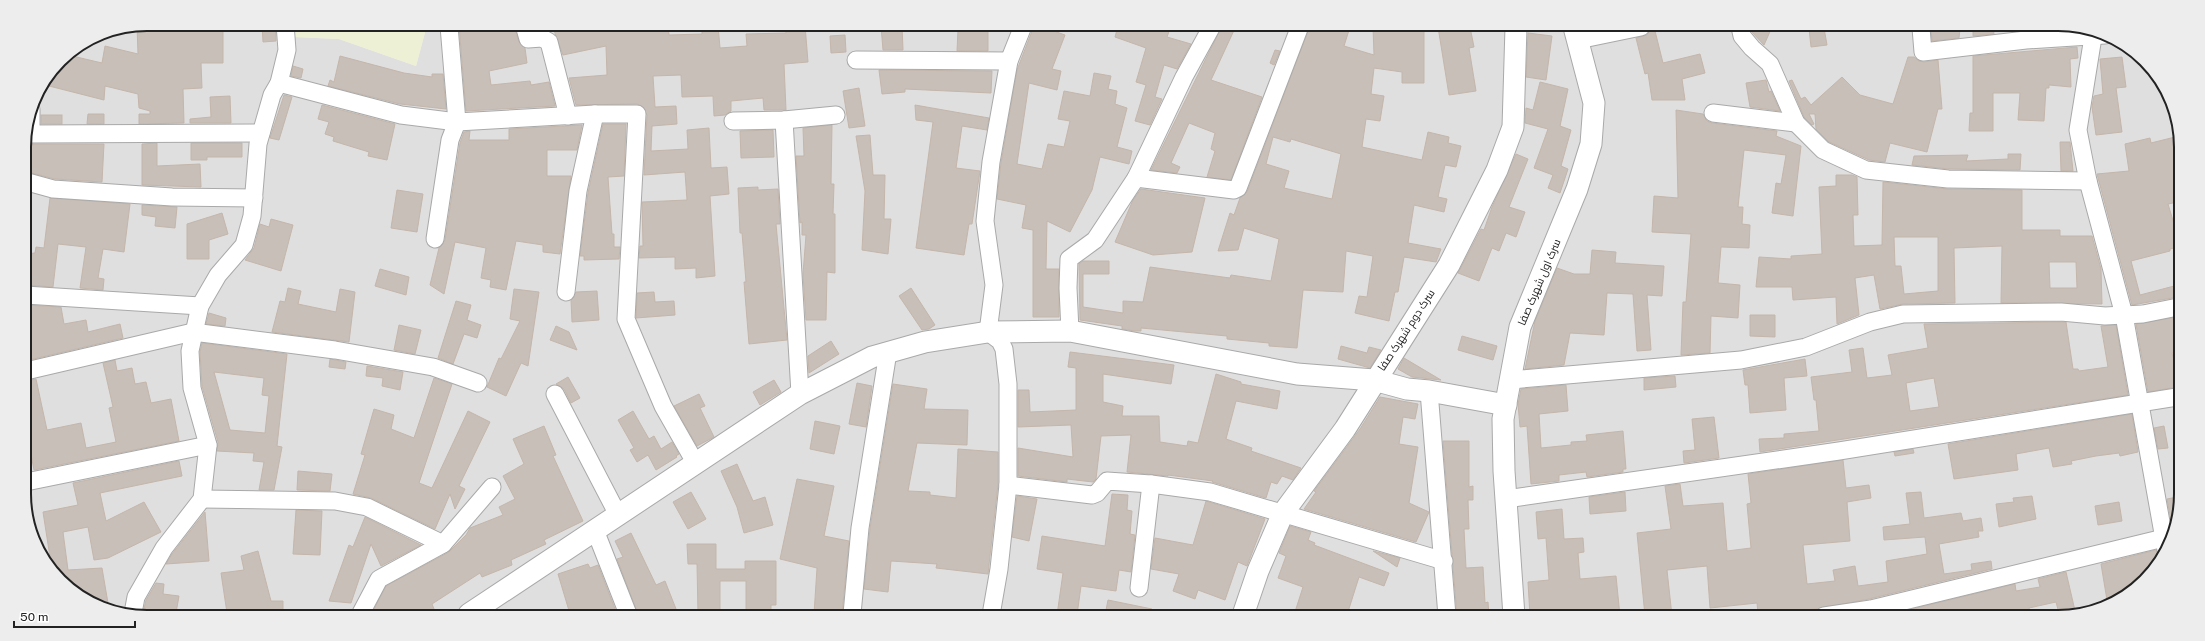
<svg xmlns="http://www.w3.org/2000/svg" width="2205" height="641" viewBox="0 0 2205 641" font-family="'Public Sans',Cairo,sans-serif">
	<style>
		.residential { fill: #e0dfdf }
		.farmland { fill: #eef0d5 }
		.building { fill: #c7bfb8; stroke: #c4b6ab; fill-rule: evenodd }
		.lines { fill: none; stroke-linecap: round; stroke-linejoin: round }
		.minor-casing { stroke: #a9a9a9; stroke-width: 19 }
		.tertiary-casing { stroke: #a9a9a9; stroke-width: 23 }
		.minor { stroke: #fff; stroke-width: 17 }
		.tertiary { stroke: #fff; stroke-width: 21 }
		.labels { text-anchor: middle; stroke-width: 4; stroke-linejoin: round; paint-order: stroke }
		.street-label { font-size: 11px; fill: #222; stroke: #fff }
		.rim { fill: none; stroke: #222; stroke-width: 2 }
	</style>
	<rect width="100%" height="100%" fill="#f2efe9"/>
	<path class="residential" d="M147,24H292L295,37L339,39L416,66L427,25L2090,28L2120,41L2150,66L2179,123L2177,526L2160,562L2133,591L2105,608L2066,617L115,613L60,581L37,549L26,518L24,139L33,100L60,60L100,33Z"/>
	<path class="farmland" d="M292,24L427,25L416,66L339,39L295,37Z"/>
	<g class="building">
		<path d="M147,24H223V63H201L202,88L183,89L184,123L139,124V114H150V111L139,108L138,94L105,86L104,100L49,86L52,71L60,60L68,55L102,63L105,46L138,54L137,26Z"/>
		<path d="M262,24H275L276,41L263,42Z"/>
		<path d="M459,25H514L519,42L525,48L527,63L489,71L491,85L530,81L531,85L549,82L555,106L466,111Z"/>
		<path d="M552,25H668L669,35L702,34V25H718L720,48L747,46L746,34L786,33V26L805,25L808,62L784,64L786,110H764L763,98L731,101V111L725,115L714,116L713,96L682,97L681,75L653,76L655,107L676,106L677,124L652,126L651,151L688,149L687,130L709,128L711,168L727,167L729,194L710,196L715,276L696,278V268L675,269V257L639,258L640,246H643L642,202L687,200L685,172L644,175L647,115L642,106L637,104L576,105L569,78L607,75L606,46L563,55Z"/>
		<path d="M881,26H902L903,50H883Z"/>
		<path d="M1034,26H1040L1065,35L1052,69L1061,71L1057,90L1029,83L1017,164L1042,169L1048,144L1064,147L1070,121L1058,119L1064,91L1090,96L1094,73L1111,76L1108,89L1117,91L1115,104L1127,108L1117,147L1132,151L1129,164L1100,157L1092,190L1070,232L1047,221L1046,269H1059V317H1033V230L1022,228L1026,205L997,199L1001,163L1017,70Z"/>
		<path d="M1118,26H1171L1167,37L1191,44L1177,69L1164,65L1155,97L1162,99L1150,125L1135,121L1146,85L1136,82L1146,48L1115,37Z"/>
		<path d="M1222,26H1236L1211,80L1262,97L1231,180L1207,177L1215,151L1211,149L1215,133L1189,123L1171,163L1180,167L1177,173L1151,170Z"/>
		<path d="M1310,26L1350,27L1344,46L1374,55L1373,27H1424V83H1402V72L1374,68L1371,94L1384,96L1380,121L1366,119L1362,147L1422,160L1428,132L1449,137L1448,143L1461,146L1456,167L1445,165L1438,197L1447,199L1444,212L1414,205L1408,243L1441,249L1436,262L1404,257L1398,292H1395L1389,321L1355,313L1359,296L1367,297L1373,256L1346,251L1343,292L1303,290L1297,348L1269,346V343L1227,339V336L1141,328V331H1135L1122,329V326L1080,320L1079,264L1083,261H1109V274H1083V307L1123,313V301L1143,302L1150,267L1230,278L1231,275L1271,281L1279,239L1244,228L1238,250L1218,251L1230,213L1234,215L1240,198L1247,192ZM1273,137L1290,142L1291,139L1341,154L1332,199L1284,188L1289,171L1266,164Z"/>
		<path d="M1438,27H1470L1474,47L1469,48L1476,91L1449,95Z"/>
		<path d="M1654,27L1663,63L1700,54L1705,73L1682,79L1685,100H1652L1648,73L1645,74L1636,38L1647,35L1651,28Z"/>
		<path d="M1750,27H1772L1764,45L1751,31Z"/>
		<path d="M1809,28H1824L1827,45L1811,47Z"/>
		<path d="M1931,28H1948V30L1960,29L1959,38L1932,41Z"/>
		<path d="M1993,28L1994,34L1973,36V29Z"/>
		<path d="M958,30H988V51H957Z"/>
		<path d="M1528,33L1552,36L1546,80L1526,77Z"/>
		<path d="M845,35L846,52L831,53L830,36Z"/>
		<path d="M2077,47L2078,58L2070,59L2071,87L2049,85V88H2046L2044,121L2018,120L2020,93H1993V131H1969L1970,113H1973V56Z"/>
		<path d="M1275,50L1280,51L1274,65L1270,63Z"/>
		<path d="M340,56L404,73L432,77V74H443L446,109L400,104L328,86L330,80L334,82Z"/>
		<path d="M1908,57H1914L1919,61L1924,62L1938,60L1942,109H1938L1927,152L1890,143L1885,162L1869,160L1829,142L1816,129L1815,114H1809L1814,124L1812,125L1804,117L1789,81L1792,80L1801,99L1805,97L1811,105L1842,77L1860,95L1893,104Z"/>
		<path d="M2122,57L2126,87L2116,88L2122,132L2096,135L2092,107L2094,96L2103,94L2100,59Z"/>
		<path d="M293,66L303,69L301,78L291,76Z"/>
		<path d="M879,70L992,71L991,93L905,89V92L882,94Z"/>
		<path d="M1766,80L1769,92L1771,91L1780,111L1750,107L1746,83Z"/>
		<path d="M1540,82L1568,89L1560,126L1571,130L1561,166L1568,169L1560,193L1548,188L1553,175L1534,168L1548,129L1525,123L1526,108L1533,110Z"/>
		<path d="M859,88L865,126L849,128L843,91Z"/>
		<path d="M284,95L292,97L279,140L270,138Z"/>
		<path d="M230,96L231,123H190V119L211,117L210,97Z"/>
		<path d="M322,105L395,124L387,160L368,156L369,152L333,141L334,137L325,134L329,122L318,119Z"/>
		<path d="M915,105L989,118L987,130L962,126L956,168L980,171L972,224H969L964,255L916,248L933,122L916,120Z"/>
		<path d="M1676,110L1703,114L1707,121L1712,123L1777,131L1776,136L1801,146L1793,216L1772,213L1776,183L1781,184L1786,155L1744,150L1738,207H1743L1742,224L1750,225L1749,248L1721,247L1718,283L1740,285L1738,318L1711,316L1710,353L1681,355L1683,302H1686L1691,234L1652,232L1654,196L1678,198Z"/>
		<path d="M88,114H104V124H87Z"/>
		<rect x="41" y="115" width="21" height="9"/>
		<path d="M603,124H626L624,176L608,177L612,234H614V247H620L619,259L584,260V256H580L588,193Z"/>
		<path d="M582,125L577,150H547V176H571L560,254L543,252V245L516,241L506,290L490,287L491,280L481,278L486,248L455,242L444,294L430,285L439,248L445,240L460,143L464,132L470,131L469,140H509V129Z"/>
		<path d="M832,125L831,184H834L833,214H835V273L827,272L826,320H806L803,274L806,235H802V222L800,223L796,156H804L803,128Z"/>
		<path d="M773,130L774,157L741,158L740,131Z"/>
		<path d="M870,135L873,175H885L884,219H891L888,254L862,250L865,191L856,136Z"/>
		<path d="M2179,136L2178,202L2168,204L2178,237V247L2170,249V251L2131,261L2140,295L2178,285V297L2132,305L2097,174L2129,171L2125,144L2150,138L2151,143Z"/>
		<path d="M24,141L31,144H104L102,182L55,179L24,171Z"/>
		<path d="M2060,142H2070L2073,171H2061Z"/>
		<path d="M157,143V166L200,164L201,187L142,185V144Z"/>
		<path d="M191,143H242V157H207V160H191Z"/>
		<path d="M1516,154L1528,159L1509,207L1525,212L1516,237L1506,233L1499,251L1492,248L1479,281L1458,273L1481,229L1484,230L1492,207Z"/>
		<path d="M2008,154H2021L2020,170L1949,169L1912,165L1914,156L1968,155L1966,161L2008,159Z"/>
		<path d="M1836,175H1852L1857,177L1858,215H1853L1854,246L1882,245L1883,182L1948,189L2022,190V230H2060V236H2092L2101,269L2102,304L2001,303L2002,246L1954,248L1955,303L1903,304L1880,309L1874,275L1855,278L1859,315L1837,324L1836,297L1793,300L1792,287H1756L1759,257L1791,259V256L1822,254L1819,187L1836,186ZM1894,237H1938V291L1904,294L1901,266H1895ZM2049,262H2076L2077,288H2050Z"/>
		<path d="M758,187V190L778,189L780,224H776L787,340L749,344L744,282H746L742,233H740L738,188Z"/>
		<path d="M1141,189L1205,198L1192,252L1153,255L1115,242L1133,200Z"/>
		<path d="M397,190L423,194L417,232L391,228Z"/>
		<path d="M50,198L130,204L124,252L103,249L98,278L104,279L103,290L80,288L86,247L58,244L53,287L25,285V254L35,253L36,247L44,248Z"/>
		<path d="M142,205L177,207L175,228L155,226L156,217L142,215Z"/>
		<path d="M222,213L228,234L209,240V259H187V224Z"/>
		<path d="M271,219L293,225L281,271L245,260L254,248L260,224L269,227Z"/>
		<path d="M1592,250L1616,252L1615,263L1664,266L1662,296L1647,295L1651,350L1637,351L1633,294L1607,293L1604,335L1570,333L1564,365L1525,369L1535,321L1557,268L1574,274H1590Z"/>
		<path d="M380,269L409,277L406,295L375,286Z"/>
		<path d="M288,288L301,291L298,304L336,312L340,289L355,292L349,342L272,332L280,301L285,302Z"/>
		<path d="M911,288L935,325L929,329L922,330L899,296Z"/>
		<path d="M514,289L539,292L528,366L521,363L506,396L487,387L499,358L501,359L520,321L510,319Z"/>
		<path d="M597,291L599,320L572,322L571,300L576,292Z"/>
		<path d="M654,292L655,302L674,301L675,315L636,318L637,293Z"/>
		<path d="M456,301L471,305L467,320L481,325L477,338L464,334L453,364L438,358Z"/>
		<path d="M25,305L61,307L64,324L86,320L88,332L120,324L123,338L25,361Z"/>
		<path d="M209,313L226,318L225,326L206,324Z"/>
		<path d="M1750,315H1775V337L1750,336Z"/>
		<path d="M2177,317L2178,352L2172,353L2178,375L2177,387L2148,392L2136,324Z"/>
		<path d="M2066,322L2073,369H2078L2079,371L2108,367L2101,326L2116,325L2128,395L1760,452L1759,439L1784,438V434L1819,431L1816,400H1814L1811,377L1852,372L1849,350L1863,348L1867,378L1892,375L1888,355L1928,348L1924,324ZM1934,378L1939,407L1910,411L1906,383Z"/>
		<path d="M399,325L421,330L415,354L394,350Z"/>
		<path d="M556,326L569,332L577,350L550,340Z"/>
		<path d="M1462,336L1497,346L1493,360L1458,350Z"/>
		<path d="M831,341L839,354L809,373L808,356Z"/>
		<path d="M202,343L287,354L277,446L282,447L274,490H259L264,462L253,461L254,453L217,451L218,442L202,386L200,352ZM214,372L264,378L262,395L269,396L265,433L230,430Z"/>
		<path d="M1341,346L1367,353L1369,347L1381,350L1370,368L1338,359Z"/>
		<path d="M1070,352L1174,365L1171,384L1103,374V402L1123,406L1122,416H1159L1160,442L1187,446L1188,441L1198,443L1216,374L1241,382V384L1280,391L1277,409L1236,401L1226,439L1252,448L1251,451L1301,468L1293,480L1282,476L1277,484L1271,482L1266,498L1212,482L1213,481L1168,475V476L1127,472L1131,435L1101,436L1096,479L1093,482L1067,479V482L1018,476V448L1073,457L1071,425L1018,427V390H1029L1030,412L1076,410V368L1068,367Z"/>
		<path d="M1404,358L1441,380L1412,377L1398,369Z"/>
		<path d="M330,359L346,362L345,369L329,367Z"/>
		<path d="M1805,359L1807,376L1784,378L1786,410L1750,413L1748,385H1745L1743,370Z"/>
		<path d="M115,360L117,371L132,368L135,384L146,382L151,403L171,399L179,441L34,470L26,429V381L36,379L47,430L81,423L86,448L116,442L109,408L113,407L103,363Z"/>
		<path d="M367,366L403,372L400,390L382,386L383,378L366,376Z"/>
		<path d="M1675,376L1676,387L1644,390V378Z"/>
		<path d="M568,377L580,398L571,403L564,389L556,384Z"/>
		<path d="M434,378L452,384L419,483L432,488L468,411L490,422L459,486L465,489L455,509L450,494L435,529L371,498L353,494L365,455L361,454L374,409L394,415L391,429L414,438Z"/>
		<path d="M774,380L781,392L760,405L753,392Z"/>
		<path d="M857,383L872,386L866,427L849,424Z"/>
		<path d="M893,384L927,389L924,409L968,410L967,445L917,443L908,491L930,492V495L956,498L958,449L998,452V484L988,574L936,568L937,564L891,561L888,592L864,589L870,529Z"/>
		<path d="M1566,385L1568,411L1539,414L1541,448L1571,445V442L1587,441L1586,435L1623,431L1626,469H1623V472L1587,477L1586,472L1559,475V481L1531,484L1527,426L1520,427L1518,404L1521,389Z"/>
		<path d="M699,394L705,406L700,408L714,437L697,446L674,406Z"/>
		<path d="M1380,397L1418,404L1415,419L1403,417L1399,444L1418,447L1409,503L1429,512L1416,542L1304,509L1316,492L1314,491L1360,429Z"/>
		<path d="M633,411L649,439L654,436L661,449L672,442L679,454L676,456L677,457L656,470L648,455L637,462L630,450L634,448L618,420Z"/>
		<path d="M2132,414L2138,452L2120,456L2119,453L2096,456L2071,461L2072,464L2053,467L2049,448L2016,454L2018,470L1954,479L1948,444Z"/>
		<path d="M1714,417L1719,458L1684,463L1683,451L1695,450L1692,419Z"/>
		<path d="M815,421L840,426L834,454L810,449Z"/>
		<path d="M544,426L556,455L553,456L583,521L544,540L546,544L511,560L512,565L482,577L480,573L432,604L436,614L372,613L386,586L449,552L466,535L470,528L503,515L499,507L515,499L503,476L524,464L513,439Z"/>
		<path d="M2164,426L2168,448L2158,449L2154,428Z"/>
		<path d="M1443,441H1469V487L1473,486V500H1468L1469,529H1464L1466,568L1483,567L1485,603L1488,602L1489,616H1457Z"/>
		<path d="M1913,449L1914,453L1895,456L1894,452Z"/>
		<path d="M1843,460L1846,488L1869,485L1871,498L1847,502L1850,541L1803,545L1807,584L1835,581L1833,570L1855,566L1858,586L1888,582L1886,561L1927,554L1925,537L1884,540L1883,527L1910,524L1906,493L1921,492L1924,518L1961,513L1963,521L1981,518L1983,531H1978L1979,537L1939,544L1944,574L1972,570L1971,564L1991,561L1992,569L1869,599L1817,609L1758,614L1757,603L1710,608L1707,566L1667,570L1672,616H1645L1637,533L1671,529L1665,486L1680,484L1683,506L1723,503L1727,551L1751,548L1747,504L1751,503L1748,474Z"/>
		<path d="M179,461L182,476L100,493L106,521L144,502L161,532L108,558L94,560L88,527L63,532L68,570L102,568L109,609L60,581L52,570L43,512L78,505L73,483Z"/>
		<path d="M737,464L753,501L765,497L773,525L744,533L737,507L721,471Z"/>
		<path d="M298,471L332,474L330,491L297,490Z"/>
		<path d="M797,479L834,486L824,536L849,541L842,614H814L817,568L780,559Z"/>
		<path d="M691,492L706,519L688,529L673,502Z"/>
		<path d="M1625,492L1626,511L1590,514L1589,497Z"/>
		<path d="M1112,494L1128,495L1127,510L1132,511L1130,534L1135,535L1131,572L1119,570L1116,591L1081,586L1077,615H1057L1063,573L1037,569L1042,536L1105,546Z"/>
		<path d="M1017,496L1037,499L1029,541L1012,537Z"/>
		<path d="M2032,496L2036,519L1999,527L1996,504L2014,502L2013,498Z"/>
		<path d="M2177,497V526L2176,527L2172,526L2167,499Z"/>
		<path d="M1206,501L1265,519L1247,566L1238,562L1225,600L1198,590L1195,599L1173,591L1179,574L1151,569L1155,538L1193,545Z"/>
		<path d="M2119,502L2122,521L2098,525L2095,506Z"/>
		<path d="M1562,509L1564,539L1583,538L1584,552L1578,553L1580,579L1616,576L1620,616H1530L1528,582L1549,580L1546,538L1538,539L1536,512Z"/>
		<path d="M296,510L322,511L320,555L293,554Z"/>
		<path d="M205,512L209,561L166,564L172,554Z"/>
		<path d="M365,517L421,545L381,566L371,544L351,603L329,601L349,545L353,547Z"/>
		<path d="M1290,526L1311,532L1308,540L1315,543L1314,545L1389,573L1384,586L1359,577L1347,615H1294L1303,587L1278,578L1286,556L1279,553Z"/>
		<path d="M631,533L656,585L665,581L678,614H638L617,559L623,557L615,541Z"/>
		<path d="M687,544H716V569H745V561H776V605H771V614H746V581H720V614H698L697,564H688Z"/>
		<path d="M2156,550L2162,559L2160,562L2133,592L2108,606L2101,564Z"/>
		<path d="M258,551L271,601H283V613H227L221,573L244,570L241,556Z"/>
		<path d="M1373,551L1400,558L1397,567Z"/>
		<path d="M588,564L590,568L598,565L617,614H570L558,574Z"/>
		<path d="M2066,572L2076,615L2060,617L2056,602L2029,608L2030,615L2018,617L1883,616L2015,584L2016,591L2040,587L2038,579Z"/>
		<path d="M156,583L164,584L163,594L179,596L176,613H143L146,600Z"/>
		<path d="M1108,600L1152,609L1151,615H1105Z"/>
	</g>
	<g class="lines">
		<g class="minor-casing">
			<g id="minor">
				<path d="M524,25L528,39L542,38L549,42L568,116"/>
				<path d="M1740,27L1742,36L1752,48L1770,64L1796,123L1823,150L1866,170L1948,179L2088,181"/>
				<path d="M1921,28L1923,52L2026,40L2105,35"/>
				<path d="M2092,29L2093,37L2078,130L2088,181L2124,315L2166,550"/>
				<path d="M1578,40L1641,27"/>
				<path d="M856,60L1009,61"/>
				<path d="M279,83L401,115L457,122L595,114H637L626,319L663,406L696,464"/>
				<path d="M31,109V134L261,133"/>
				<path d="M1713,113L1796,123"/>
				<path d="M784,120L800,394"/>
				<path d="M733,121L784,120L836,115"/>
				<path d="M1136,178L1234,190L1238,188L1300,26"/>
				<path d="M24,181L53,189L172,197L254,198"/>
				<path d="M435,239L450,140L457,122L449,26"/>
				<path d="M566,292L578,191L595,114"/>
				<path d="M25,295L200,306"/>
				<path d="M1070,331L1068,288L1069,259L1095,240L1136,178L1184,77L1212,26"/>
				<path d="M26,371L193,332L335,350L433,367L478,383"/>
				<path d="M1510,380L1741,360L1806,347L1870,322L1903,314L2061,312L2105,316L2143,314L2178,307"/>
				<path d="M1429,391L1447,616"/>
				<path d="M555,394L618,515"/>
				<path d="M26,482L208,445"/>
				<path d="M1008,485L1092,495L1097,493L1107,481L1151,484L1210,492L1444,561"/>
				<path d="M202,499L335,501L367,507L443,544"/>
				<path d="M1506,499L1839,451L2177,397"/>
				<path d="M595,530L628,614"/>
				<path d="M1139,588L1151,484"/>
				<path d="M133,613L136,597L164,548L202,499L208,445L192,388L190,351L200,306L218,275L244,245L252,216L258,144L272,95L279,83L287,50L285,24"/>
				<path d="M361,613L379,579L443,544L492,487"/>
				<path d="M852,614L860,528L888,352"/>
				<path d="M991,615L999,569L1008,485V384L1004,349L1000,341L988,332L994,285L985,221L991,162L1009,61L1023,26"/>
				<path d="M1824,616L1871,609L2172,536"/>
			</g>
		</g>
		<g class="tertiary-casing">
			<g id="tertiary">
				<path d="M469,614L800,394L872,357L925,342L988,332L1070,331L1297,374L1374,380L1407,389L1429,391L1506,405"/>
				<path d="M1243,615L1258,571L1283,513L1345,429L1449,265L1497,170L1513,127L1516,27"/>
				<path d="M1514,616L1504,471L1503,419L1520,327L1577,189L1591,144L1594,103L1574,27"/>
			</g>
		</g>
		<use href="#minor" class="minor"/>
		<use href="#tertiary" class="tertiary"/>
	</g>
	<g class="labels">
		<g class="street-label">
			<text transform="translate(1539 282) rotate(-67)" y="4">سرک اول شهرک صفا</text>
			<text transform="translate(1406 330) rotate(-57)" y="4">سرک دوم شهرک صفا</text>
		</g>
	</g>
	<path d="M0 0H2205V641H0ZM147 31H2058A116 116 0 0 1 2174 147V494A116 116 0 0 1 2058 610H147A116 116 0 0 1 31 494V147A116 116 0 0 1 147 31Z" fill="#ededed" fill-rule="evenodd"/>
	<path class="rim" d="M147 31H2058A116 116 0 0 1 2174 147V494A116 116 0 0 1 2058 610H147A116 116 0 0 1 31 494V147A116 116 0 0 1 147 31Z"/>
	<path d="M14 621v6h121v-6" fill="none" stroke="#222222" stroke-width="2"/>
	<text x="20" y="621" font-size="12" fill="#222222" stroke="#ffffff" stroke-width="3" paint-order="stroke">50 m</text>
</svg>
